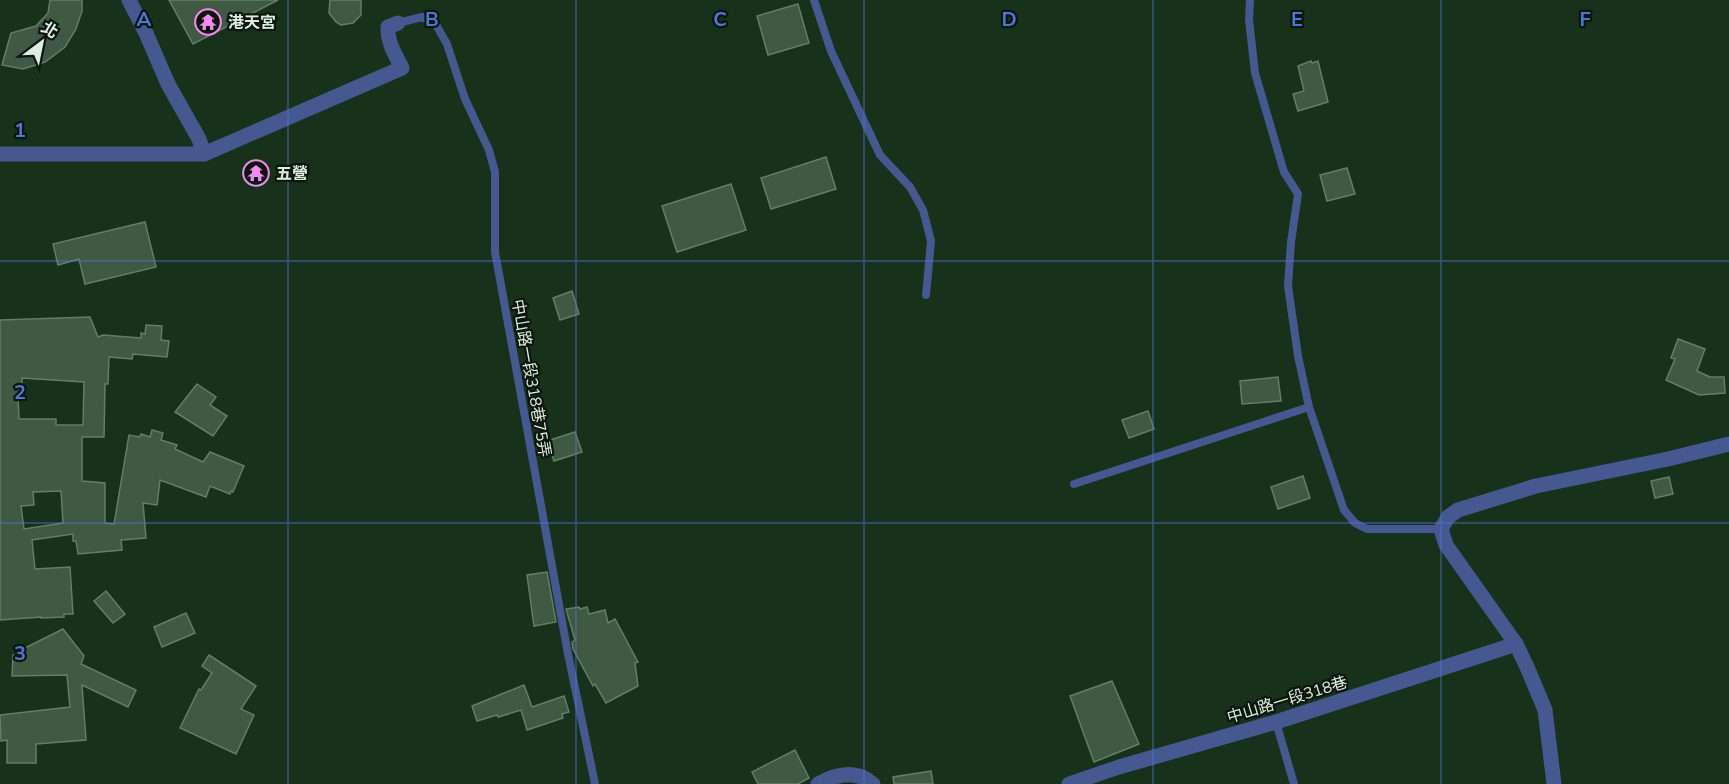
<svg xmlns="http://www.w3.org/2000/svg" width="1729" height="784" viewBox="0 0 1729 784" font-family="'Nunito Sans','Noto Sans TC',sans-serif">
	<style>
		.building { fill: #3f5942; stroke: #627e65; stroke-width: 1.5; fill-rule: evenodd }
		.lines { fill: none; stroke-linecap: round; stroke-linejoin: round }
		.service { stroke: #455990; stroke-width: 8 }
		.minor { stroke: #455990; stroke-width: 15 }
		.grid { fill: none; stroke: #4d76da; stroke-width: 1.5; stroke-opacity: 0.55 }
		.labels { text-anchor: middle; stroke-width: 4.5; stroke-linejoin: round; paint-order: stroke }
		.poi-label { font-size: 16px; font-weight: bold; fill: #deeddf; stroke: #0b160c; text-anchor: start }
		.street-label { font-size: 16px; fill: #deeddf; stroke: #0b160c }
		.grid-label { font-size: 20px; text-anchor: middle; font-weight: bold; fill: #4d76da; stroke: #0b160c; stroke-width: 4.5; stroke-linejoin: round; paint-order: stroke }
	</style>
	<rect width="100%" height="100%" fill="#18311b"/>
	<g class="building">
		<path d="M50,0H82V11L76,29L65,47L45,62L23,69L2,65L11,33L36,26L48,13Z"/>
		<path d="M169,0H278L193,44Z"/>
		<path d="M330,0H361V15L353,23L341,25L336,22L329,13Z"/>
		<path d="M798,4L809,43L768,55L757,16Z"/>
		<path d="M1311,61L1312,63L1318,61L1328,102L1298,111L1293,94L1304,91L1298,66Z"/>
		<path d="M826,157L836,189L771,209L761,178Z"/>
		<path d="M1347,168L1355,194L1327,201L1320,175Z"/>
		<path d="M731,184L746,230L677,252L662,206Z"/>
		<path d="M145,222L156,267L85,284L79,259L58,265L53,244Z"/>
		<path d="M572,291L579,314L560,320L553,298Z"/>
		<path d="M90,317L98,337L103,335L141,338V333L145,334L146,325L162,326L161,340L169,341L167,357L133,354L132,359L109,357L108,384H105L104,437H82V481L105,483V523L114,524L129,435L140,437L141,434L150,437L152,430L163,433L161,440L177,445L175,449L203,462L210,452L244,466L233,492L231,491L230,494L210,486L206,497L160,480L157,505L143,503L146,538L121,540L122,550L78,554L76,541H73V534L32,540L35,569L70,567L73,614H64V617L41,618V617L0,620V320ZM22,378L84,382L83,425H56V419H19L18,397H22ZM61,491L63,523L24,529L21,506L34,505L33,492Z"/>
		<path d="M1678,339L1705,349L1697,371L1710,377H1724L1725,393L1699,395L1666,380L1675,359L1671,358Z"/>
		<path d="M1278,377L1281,401L1242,404L1240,381Z"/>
		<path d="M197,384L216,397L210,405L227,416L213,436L175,412Z"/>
		<path d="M1148,411L1154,429L1129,438L1122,420Z"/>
		<path d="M575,432L582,452L554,461L547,441Z"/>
		<path d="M1303,476L1310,498L1278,509L1271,487Z"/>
		<path d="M1669,477L1673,494L1655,498L1651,481Z"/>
		<path d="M547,572L556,622L534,626L527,575Z"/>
		<path d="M106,591L125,614L113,623L94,601Z"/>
		<path d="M579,607L580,609L587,607L589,614L605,610L608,623L615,619L638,662L635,663L638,686L606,703L595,684L593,686L573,649L572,642L575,640L566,609Z"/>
		<path d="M186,613L195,633L162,647L154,627Z"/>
		<path d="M63,629L84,656L81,664L136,690L128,707L82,685L86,740L36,744V763H7V740L1,741L0,715L70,707L67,675L12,676L13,655L25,656V648Z"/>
		<path d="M209,655L256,686L241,709L254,715L236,754L180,728L199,689L201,690L212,673L202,666Z"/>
		<path d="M1112,681L1139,744L1094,762L1070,696Z"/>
		<path d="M524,685L532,707L564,696L569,712L562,714L563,718L527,730L521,710L498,717L497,715L477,721L472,706Z"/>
		<path d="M795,750L809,778L798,784H758L752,772Z"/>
		<path d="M931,771L933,784H894L893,777Z"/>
	</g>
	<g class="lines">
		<g class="service">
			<path d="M814,0L831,51L880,155L910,187L923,210L931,241L926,295"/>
			<path d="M1250,0L1249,20L1255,73L1284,172L1298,194L1291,242L1288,286L1298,356L1309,407L1344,510L1355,523L1367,529H1441"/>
			<path d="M398,23L422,17L435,23L447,44L465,99L489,150L495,172V252L568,654L595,784"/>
			<path d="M1074,484L1309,407"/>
			<path d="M1276,722L1294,784"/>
		</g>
		<g class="minor">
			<path d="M129,0L146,33L168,84L199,139L204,154L402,68C395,54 387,42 388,27L398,23"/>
			<path d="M0,154H204"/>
			<path d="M818,784C836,774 856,769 873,784"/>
			<path d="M1069,784L1119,767L1276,722L1516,644"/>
			<path d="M1554,784L1545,710L1527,667L1516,644L1446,545L1441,529L1448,517L1458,510L1536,486L1668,459L1729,444"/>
		</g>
	</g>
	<path class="grid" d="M288,0V784M576,0V784M864,0V784M1153,0V784M1441,0V784M0,261H1729M0,523H1729"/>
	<defs>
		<g id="temple-ring" transform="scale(1.35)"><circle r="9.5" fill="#0b160c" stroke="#f38af2" stroke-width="1.5"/><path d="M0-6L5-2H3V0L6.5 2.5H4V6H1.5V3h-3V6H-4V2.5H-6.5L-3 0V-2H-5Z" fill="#f38af2"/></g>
	</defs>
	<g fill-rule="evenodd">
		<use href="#temple-ring" x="208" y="22"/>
		<use href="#temple-ring" x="256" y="173"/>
	</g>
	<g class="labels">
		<g class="poi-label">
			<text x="228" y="28">港天宮</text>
			<text x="276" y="179">五營</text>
		</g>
		<g class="street-label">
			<text transform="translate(532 378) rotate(80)" y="6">中山路一段318巷75弄</text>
			<text transform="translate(1287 699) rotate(-17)" y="6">中山路一段318巷</text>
		</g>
	</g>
	<g class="grid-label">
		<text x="144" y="26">A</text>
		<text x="432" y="26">B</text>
		<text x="720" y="26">C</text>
		<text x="1009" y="26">D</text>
		<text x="1297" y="26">E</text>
		<text x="1585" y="26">F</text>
		<text x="20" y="137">1</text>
		<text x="20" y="399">2</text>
		<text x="20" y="660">3</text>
	</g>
	<g transform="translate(42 42) rotate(32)" stroke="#0b160c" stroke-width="4.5" paint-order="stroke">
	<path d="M0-4.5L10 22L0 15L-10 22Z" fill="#deeddf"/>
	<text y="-9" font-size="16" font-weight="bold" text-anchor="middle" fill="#deeddf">北</text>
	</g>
</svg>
